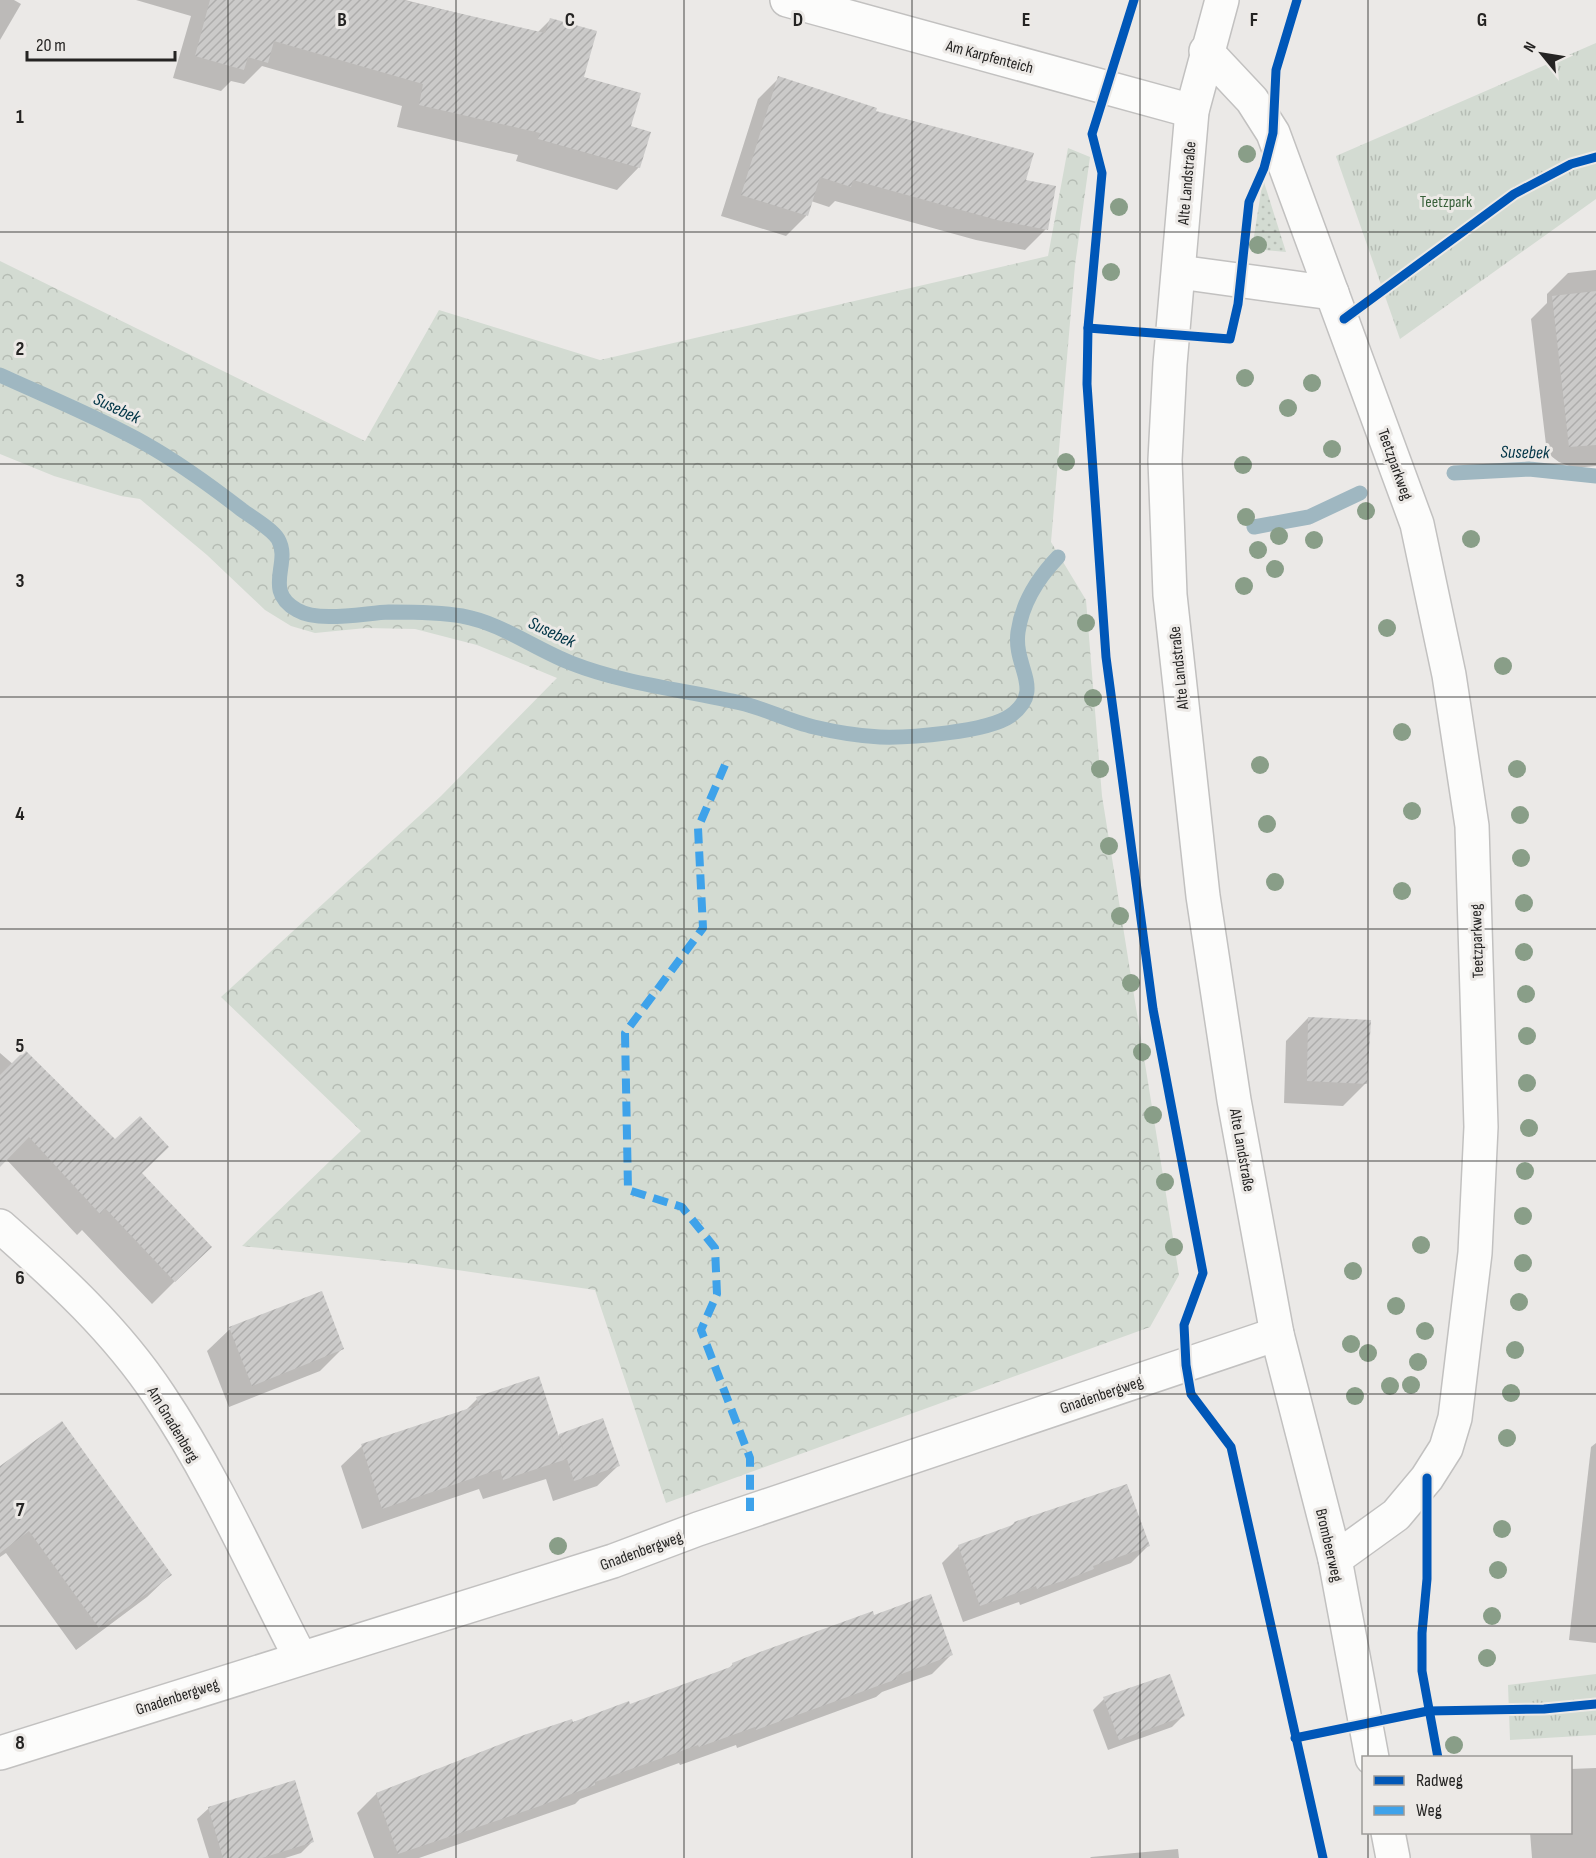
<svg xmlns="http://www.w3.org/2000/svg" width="1596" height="1858" viewBox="0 0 1596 1858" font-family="'Sofia Sans Condensed',sans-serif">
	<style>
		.grass { fill: url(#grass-dots) }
		.forest { fill: url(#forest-crowns) }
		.park { fill: url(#park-tufts) }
		.shadow { fill: #0003 }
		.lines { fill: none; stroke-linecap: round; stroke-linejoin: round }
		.stream { stroke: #9fb7c1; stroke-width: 15 }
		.building { fill: url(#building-hatch) }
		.minor-casing { stroke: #c2c1c0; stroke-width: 36 }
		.secondary-casing { stroke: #c2c1c0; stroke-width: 36 }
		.minor { stroke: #fcfcfb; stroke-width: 33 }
		.secondary { stroke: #fcfcfb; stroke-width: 33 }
		.quiet { stroke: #3ea2ea; stroke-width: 8; stroke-dasharray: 15 8; stroke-linecap: butt }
		.cycleway-casing { stroke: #ece9e6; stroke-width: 13 }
		.cycleway { stroke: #0057b8; stroke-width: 9 }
		.tree { fill: #899e88 }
		.grid { fill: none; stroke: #252423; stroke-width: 1.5; stroke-opacity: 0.55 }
		.labels { text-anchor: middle; stroke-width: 6; stroke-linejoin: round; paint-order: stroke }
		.street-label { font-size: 16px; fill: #252423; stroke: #ece9e6 }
		.park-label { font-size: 16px; fill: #39603a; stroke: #ece9e6 }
		.water-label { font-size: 18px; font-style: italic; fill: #003446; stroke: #ece9e6 }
		.grid-label { font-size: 20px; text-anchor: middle; font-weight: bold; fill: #252423; stroke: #ece9e6; stroke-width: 6; stroke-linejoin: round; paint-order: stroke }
	</style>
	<defs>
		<pattern id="grass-dots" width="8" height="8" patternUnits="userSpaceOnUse" patternTransform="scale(1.5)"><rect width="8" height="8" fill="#d3dbd2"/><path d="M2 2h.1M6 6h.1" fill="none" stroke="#b5bcb4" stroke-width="1.8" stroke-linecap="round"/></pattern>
		<pattern id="forest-crowns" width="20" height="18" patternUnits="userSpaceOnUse" patternTransform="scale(1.5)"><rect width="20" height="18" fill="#d3dbd2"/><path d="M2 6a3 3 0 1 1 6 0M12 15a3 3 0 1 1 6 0" fill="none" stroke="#b5bcb4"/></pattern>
		<pattern id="park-tufts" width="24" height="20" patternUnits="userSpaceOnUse" patternTransform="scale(1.5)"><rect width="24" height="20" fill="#d3dbd2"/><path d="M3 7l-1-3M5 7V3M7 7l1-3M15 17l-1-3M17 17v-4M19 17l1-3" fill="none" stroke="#b5bcb4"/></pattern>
		<pattern id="building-hatch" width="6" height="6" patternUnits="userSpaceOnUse" patternTransform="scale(1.5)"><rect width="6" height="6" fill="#cbcac9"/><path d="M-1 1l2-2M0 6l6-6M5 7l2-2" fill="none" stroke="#aeadac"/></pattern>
	</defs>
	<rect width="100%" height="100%" fill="#ebe9e7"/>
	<path class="grass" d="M1263,179L1286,252L1252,249Z"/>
	<path class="forest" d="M1068,148L1090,157L1075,265L1051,542L1086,600L1102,796L1179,1275L1150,1327L666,1503L595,1290L416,1264L242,1246L361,1131L221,997L441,796L557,678L477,645L415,629L366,628L315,633L291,626L265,610L207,555L140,499L121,496L54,476L0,454V261L365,441L439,310L600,360L1048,256Z"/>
	<g class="park">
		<path d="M1596,43V199L1400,339L1336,156Z"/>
		<path d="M1596,1674V1735L1510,1740L1508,1685Z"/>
	</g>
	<g class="shadow">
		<path d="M0,0H14L21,4L0,40Z"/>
		<path d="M136,0H405L537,33L550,20L582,78L629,127L639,167L617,190L516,161L518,155L397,127L402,106L262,66L244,84L231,81L221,91L173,78L191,16Z"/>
		<path d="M779,78L874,112L1025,181L1046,229L1025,250L976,240L835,201L829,207L811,201L806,216L786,236L721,216L758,99Z"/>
		<path d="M1596,270V466L1574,468L1559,462L1547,453L1531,319L1547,303V294L1568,273Z"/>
		<path d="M1308,1018L1366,1083L1343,1106L1284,1103L1286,1041Z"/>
		<path d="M0,1053L140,1174L187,1269L152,1304L82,1230L77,1235L6,1159L0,1164Z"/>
		<path d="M230,1329L342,1349L320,1371L229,1407L207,1351Z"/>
		<path d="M477,1399L558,1437L559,1435L618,1466L597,1486L553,1501L546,1479L483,1499L479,1489L362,1529L341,1466L362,1446L464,1412Z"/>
		<path d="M1596,1443V1643L1569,1640L1591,1447Z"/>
		<path d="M0,1468L170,1575L147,1597L76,1650L6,1553L0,1557Z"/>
		<path d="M1127,1486L1148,1546L1131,1563L1020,1605L1019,1602L963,1622L942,1563L959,1546L1009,1528L1014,1523Z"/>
		<path d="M873,1617L951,1655L932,1674L882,1692L876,1697L737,1748L736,1745L680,1765L679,1763L580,1799L575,1804L419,1858H374L357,1813L376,1794L525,1736L629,1706L727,1670L733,1664Z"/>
		<path d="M1104,1699L1184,1715L1172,1727L1108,1750L1093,1710Z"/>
		<path d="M1596,1768V1858H1532L1530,1832H1570V1769Z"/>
		<path d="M209,1808L312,1842L301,1853L285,1858H209L197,1819Z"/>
		<path d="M1178,1849L1179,1858H1090L1091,1857Z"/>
	</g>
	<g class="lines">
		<g class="stream">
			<path d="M0,375C48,397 98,417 144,443C178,462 211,486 242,510C253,518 272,529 278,539C292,563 262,590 297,610C319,623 364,613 389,612C412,612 439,612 462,616C501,623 535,649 571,663C627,685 687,690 745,704C768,710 791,722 814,727C835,732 859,736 880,737C909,738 987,732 1010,716C1046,690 1013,668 1018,632C1022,603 1038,578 1058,557"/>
			<path d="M1454,473L1529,469L1596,476"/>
			<path d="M1254,527L1309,517L1360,493"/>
		</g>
	</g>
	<g class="building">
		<path d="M210,0H402L545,33L550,18L597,31L584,77L641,93L631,126L651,132L640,168L538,139L540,133L419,105L423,84L274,41L268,63L248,57L244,70L195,56Z"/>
		<path d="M778,76L877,108L876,111L1034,153L1026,180L1056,186L1048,230L997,220L853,180L851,187L820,177L808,216L741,195Z"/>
		<path d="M1596,291V445L1569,447L1552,296Z"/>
		<path d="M1308,1017L1371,1020L1367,1084L1307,1081Z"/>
		<path d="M25,1050L115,1139L140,1116L169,1147L142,1173L212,1247L175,1282L105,1208L100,1214L29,1137L0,1167V1075Z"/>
		<path d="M322,1291L344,1349L252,1386L229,1327Z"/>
		<path d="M539,1376L564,1452L559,1434L603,1418L620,1466L574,1481L567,1459L503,1480L500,1469L382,1509L361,1444L479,1405L476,1397Z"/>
		<path d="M62,1421L172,1575L99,1628L29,1531L0,1553V1466Z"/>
		<path d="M1127,1484L1150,1546L1093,1566L1094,1569L1066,1580L1037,1589L1036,1586L980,1606L958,1545L1015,1524L1014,1522Z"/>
		<path d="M931,1594L953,1655L896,1676L897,1679L756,1730L755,1727L699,1747L698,1745L595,1782V1785L540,1806L398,1854L376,1793L524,1735L572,1719L573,1722L629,1701L630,1704L733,1666L732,1663L760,1652L873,1611L874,1615Z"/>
		<path d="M1170,1674L1185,1716L1119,1740L1103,1697Z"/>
		<path d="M295,1780L314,1842L262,1858H223L208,1807Z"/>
	</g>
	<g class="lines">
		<g class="minor-casing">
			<g id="minor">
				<path d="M787,0L1192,111"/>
				<path d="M1206,51L1252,100L1273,133L1417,524L1449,675L1472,826L1481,1127L1475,1253L1455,1418L1446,1448L1427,1478L1396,1515L1335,1559"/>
				<path d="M1179,272L1332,293"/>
				<path d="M0,1226C58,1277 116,1330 159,1395C214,1477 255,1570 300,1657"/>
				<path d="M0,1753L613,1561L698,1529L1277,1334"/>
			</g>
		</g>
		<g class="secondary-casing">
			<g id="secondary">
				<path d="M1222,0L1192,111L1170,364L1165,460L1170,595L1203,896L1234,1100L1277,1334L1335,1559L1372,1758"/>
				<path d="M1388,1832L1393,1858"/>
			</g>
		</g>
		<use href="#minor" class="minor"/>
		<use href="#secondary" class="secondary"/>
		<path class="quiet" d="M725,765L698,828L703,928L625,1033L628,1190L682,1207L715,1248L717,1294L701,1330L750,1458V1511"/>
		<g class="cycleway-casing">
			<g id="cycleway">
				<path d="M1134,0L1092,134L1102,173L1088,328L1087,384L1106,657L1153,1009L1203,1273L1184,1325L1186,1365L1191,1394L1231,1447L1323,1858"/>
				<path d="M1344,319L1514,194L1571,164L1596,157"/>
				<path d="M1088,328L1230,339L1238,304L1249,202L1264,168L1273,133L1276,70L1297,0"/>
				<path d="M1427,1478V1579L1422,1633V1671L1438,1758"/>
				<path d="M1295,1738L1428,1711L1544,1709L1596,1704"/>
			</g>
		</g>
		<use href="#cycleway" class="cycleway"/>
	</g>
	<g class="tree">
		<circle cx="1247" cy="154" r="9"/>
		<circle cx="1119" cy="207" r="9"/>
		<circle cx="1258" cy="245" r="9"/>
		<circle cx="1111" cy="272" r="9"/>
		<circle cx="1245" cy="378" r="9"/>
		<circle cx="1312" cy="383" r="9"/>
		<circle cx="1288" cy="408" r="9"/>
		<circle cx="1332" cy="449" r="9"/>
		<circle cx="1066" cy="462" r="9"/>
		<circle cx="1243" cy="465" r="9"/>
		<circle cx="1366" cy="511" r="9"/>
		<circle cx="1246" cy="517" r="9"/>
		<circle cx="1279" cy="536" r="9"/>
		<circle cx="1471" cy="539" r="9"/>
		<circle cx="1314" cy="540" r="9"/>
		<circle cx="1258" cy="550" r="9"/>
		<circle cx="1275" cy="569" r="9"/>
		<circle cx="1244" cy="586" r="9"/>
		<circle cx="1086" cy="623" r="9"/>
		<circle cx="1387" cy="628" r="9"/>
		<circle cx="1503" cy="666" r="9"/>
		<circle cx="1093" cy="698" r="9"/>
		<circle cx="1402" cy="732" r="9"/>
		<circle cx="1260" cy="765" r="9"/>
		<circle cx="1100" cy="769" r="9"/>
		<circle cx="1517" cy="769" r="9"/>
		<circle cx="1412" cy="811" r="9"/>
		<circle cx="1520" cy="815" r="9"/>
		<circle cx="1267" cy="824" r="9"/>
		<circle cx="1109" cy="846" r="9"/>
		<circle cx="1521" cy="858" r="9"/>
		<circle cx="1275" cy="882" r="9"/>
		<circle cx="1402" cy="891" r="9"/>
		<circle cx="1524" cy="903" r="9"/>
		<circle cx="1120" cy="916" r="9"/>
		<circle cx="1524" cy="952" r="9"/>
		<circle cx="1131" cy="983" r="9"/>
		<circle cx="1526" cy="994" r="9"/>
		<circle cx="1527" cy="1036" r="9"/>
		<circle cx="1142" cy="1052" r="9"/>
		<circle cx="1527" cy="1083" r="9"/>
		<circle cx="1153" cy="1115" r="9"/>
		<circle cx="1529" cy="1128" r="9"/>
		<circle cx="1525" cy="1171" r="9"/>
		<circle cx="1165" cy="1182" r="9"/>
		<circle cx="1523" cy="1216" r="9"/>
		<circle cx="1421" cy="1245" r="9"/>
		<circle cx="1174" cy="1247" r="9"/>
		<circle cx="1523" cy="1263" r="9"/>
		<circle cx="1353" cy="1271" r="9"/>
		<circle cx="1519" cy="1302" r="9"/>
		<circle cx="1396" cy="1306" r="9"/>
		<circle cx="1425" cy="1331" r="9"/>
		<circle cx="1351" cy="1344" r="9"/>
		<circle cx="1515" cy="1350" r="9"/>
		<circle cx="1368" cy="1353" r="9"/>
		<circle cx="1418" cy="1362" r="9"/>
		<circle cx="1411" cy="1385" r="9"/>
		<circle cx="1390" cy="1386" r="9"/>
		<circle cx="1511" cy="1393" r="9"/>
		<circle cx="1355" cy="1396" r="9"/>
		<circle cx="1507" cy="1438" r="9"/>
		<circle cx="1502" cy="1529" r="9"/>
		<circle cx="558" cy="1546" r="9"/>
		<circle cx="1498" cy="1570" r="9"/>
		<circle cx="1492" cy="1616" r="9"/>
		<circle cx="1487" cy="1658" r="9"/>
		<circle cx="1454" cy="1745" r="9"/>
	</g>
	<path class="grid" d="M228,0V1858M456,0V1858M684,0V1858M912,0V1858M1140,0V1858M1368,0V1758M0,232H1596M0,464H1596M0,697H1596M0,929H1596M0,1161H1596M0,1394H1596M0,1626H1596M1368,1832V1858"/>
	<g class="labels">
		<g class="street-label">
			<text transform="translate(990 56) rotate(15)" y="6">Am Karpfenteich</text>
			<text transform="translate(1186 183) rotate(-85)" y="6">Alte Landstraße</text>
			<text transform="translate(1396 464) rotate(70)" y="6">Teetzparkweg</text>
			<text transform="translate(1178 668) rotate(-96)" y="6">Alte Landstraße</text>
			<text transform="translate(1476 941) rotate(-92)" y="6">Teetzparkweg</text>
			<text transform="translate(1243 1150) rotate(80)" y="6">Alte Landstraße</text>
			<text transform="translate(1101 1394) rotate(-19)" y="6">Gnadenbergweg</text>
			<text transform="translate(174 1424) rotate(59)" y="6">Am Gnadenberg</text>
			<text transform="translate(1330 1545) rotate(77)" y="6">Brombeerweg</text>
			<text transform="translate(641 1550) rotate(-20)" y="6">Gnadenbergweg</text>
			<text transform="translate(177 1696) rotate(-18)" y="6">Gnadenbergweg</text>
		</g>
		<g class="park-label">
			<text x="1446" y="207">Teetzpark</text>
		</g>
		<g class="water-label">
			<text transform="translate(117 408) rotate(25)" y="6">Susebek</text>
			<text transform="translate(1525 452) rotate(1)" y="6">Susebek</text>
			<text transform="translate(552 632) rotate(25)" y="6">Susebek</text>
		</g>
	</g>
	<g class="grid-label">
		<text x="342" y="26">B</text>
		<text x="570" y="26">C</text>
		<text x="798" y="26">D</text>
		<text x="1026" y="26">E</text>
		<text x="1254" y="26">F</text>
		<text x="1482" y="26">G</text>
		<text x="20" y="123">1</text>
		<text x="20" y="355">2</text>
		<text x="20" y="587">3</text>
		<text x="20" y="820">4</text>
		<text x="20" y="1052">5</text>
		<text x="20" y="1284">6</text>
		<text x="20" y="1516">7</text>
		<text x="20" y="1749">8</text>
	</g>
	<rect x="1362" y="1756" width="210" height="78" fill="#ece9e6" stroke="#9c9a98" stroke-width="1.5"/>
	<rect x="1374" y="1776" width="30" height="9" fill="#0057b8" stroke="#9c9a98" stroke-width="1.5"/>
	<text x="1416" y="1786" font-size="18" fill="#252423">Radweg</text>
	<rect x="1374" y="1806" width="30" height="9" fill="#3ea2ea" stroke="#9c9a98" stroke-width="1.5"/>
	<text x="1416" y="1816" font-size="18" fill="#252423">Weg</text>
	<g transform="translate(1542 54) rotate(300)" stroke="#ece9e6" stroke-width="4.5" paint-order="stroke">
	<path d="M0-4.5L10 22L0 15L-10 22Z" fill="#252423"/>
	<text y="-9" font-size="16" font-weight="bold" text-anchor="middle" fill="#252423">N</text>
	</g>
	<path d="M27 51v9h148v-9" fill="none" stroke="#252423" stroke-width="3"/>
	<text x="36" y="51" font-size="18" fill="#252423" stroke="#ece9e6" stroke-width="4.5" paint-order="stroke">20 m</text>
</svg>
